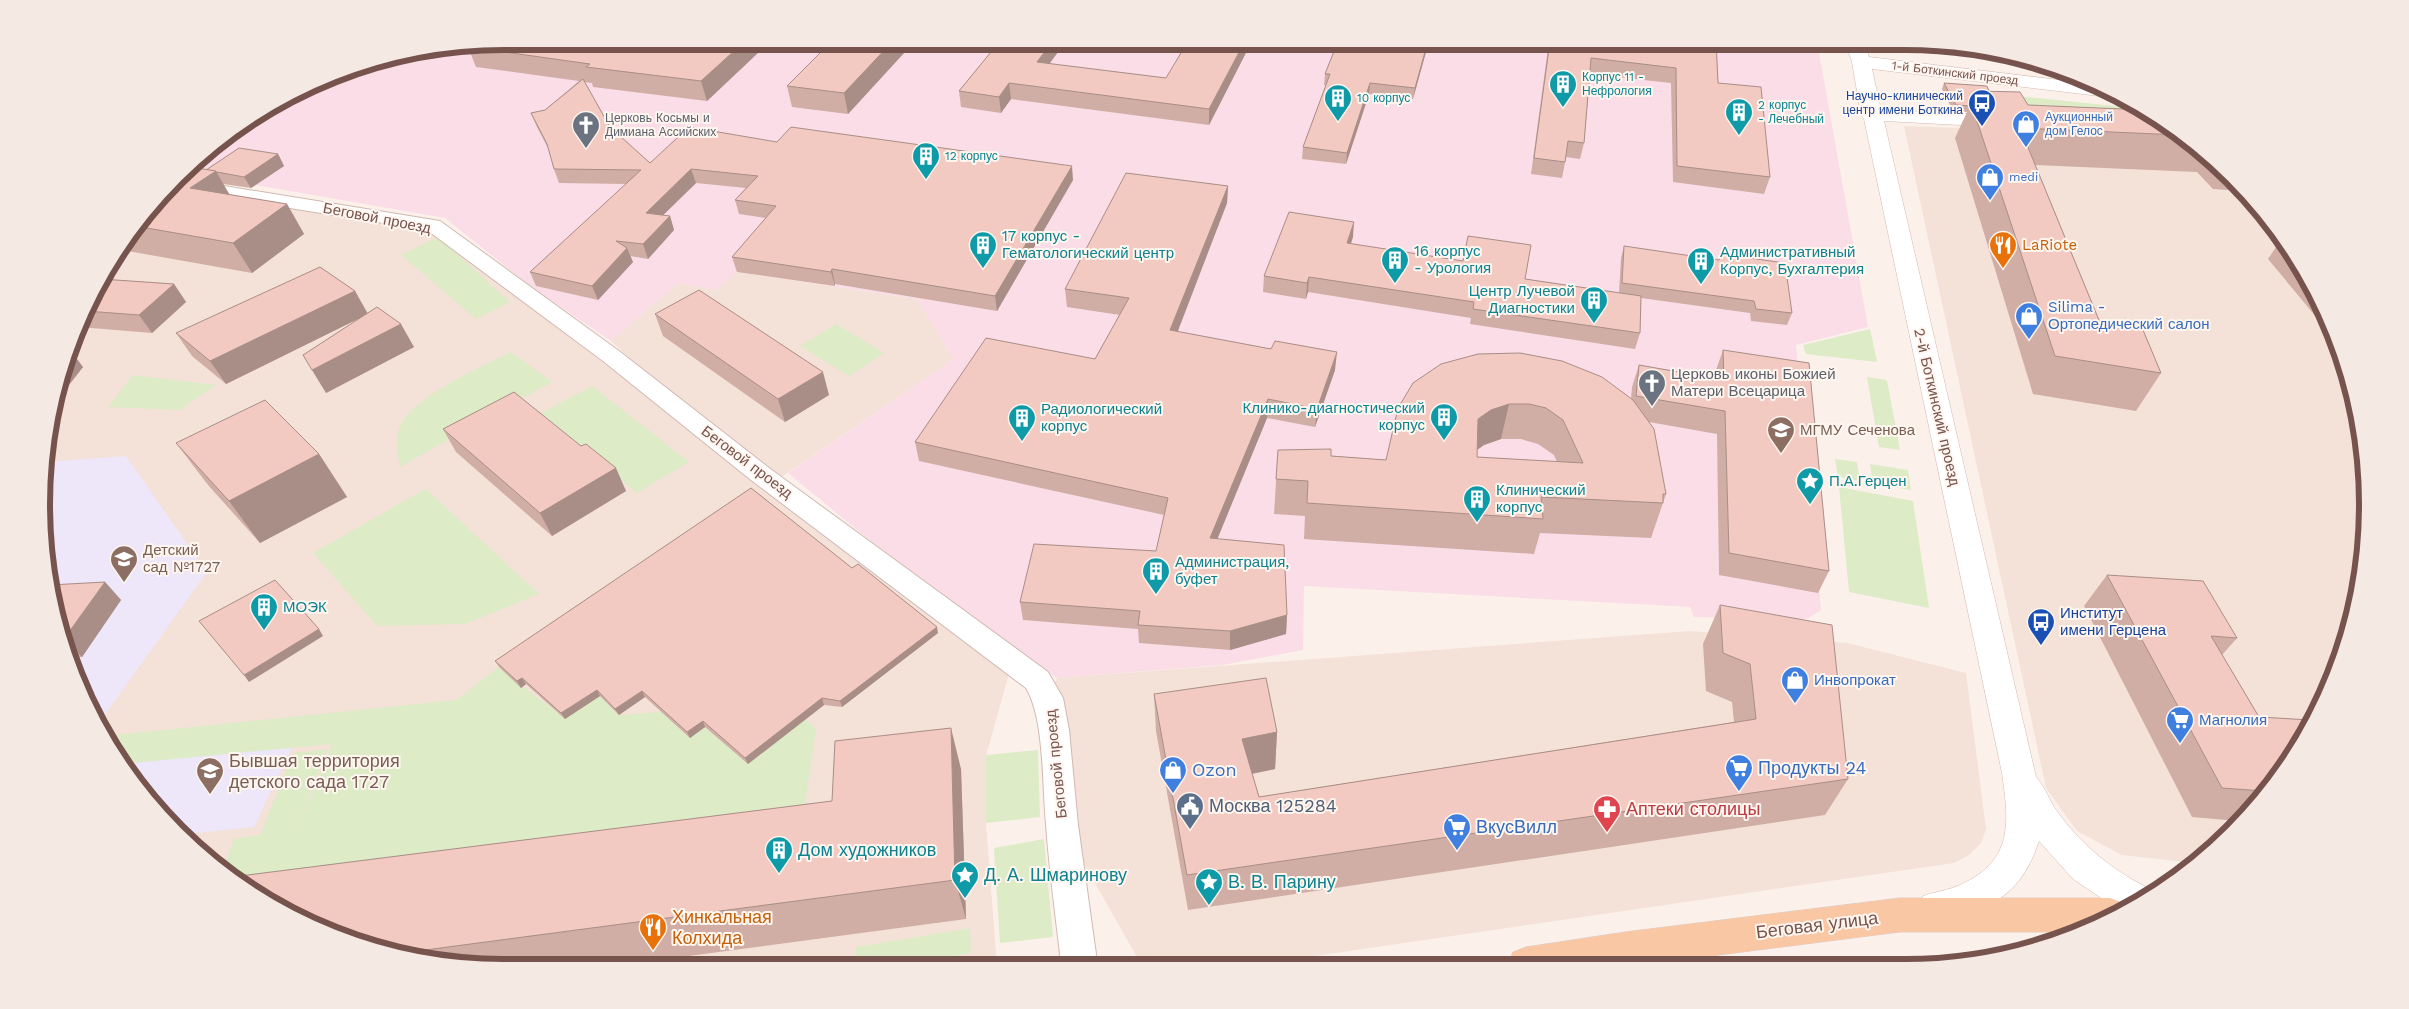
<svg xmlns="http://www.w3.org/2000/svg" width="2409" height="1009" viewBox="0 0 2409 1009" font-family="'Work Sans',sans-serif">
	<style>
		.residential { fill: #f4e1d8 }
		.education { fill: #eee6f9 }
		.medical { fill: #fadde7 }
		.green { fill: #ddebc7 }
		.lines { fill: none; stroke-linecap: round; stroke-linejoin: round }
		.street-casing { stroke: #d1b9b1; stroke-width: 2 }
		.secondary-casing { stroke: #d4b8af; stroke-width: 1 }
		.primary-casing { stroke: #d9cfcd; stroke-width: 1 }
		.street { fill: #fff; fill-rule: evenodd }
		.secondary { fill: #fff; fill-rule: evenodd }
		.primary { fill: #f9c7a4; fill-rule: evenodd }
		.wall { fill: #d0aea6; fill-rule: evenodd }
		.shaded-wall { fill: #a98d87 }
		.building { fill: #f2cac1; stroke: #a98d87; fill-rule: evenodd }
		.labels { text-anchor: middle; stroke-width: 4; stroke-linejoin: round; paint-order: stroke }
		.far-street-label { font-size: 12px; fill: #77534d; stroke: #fff6f0 }
		.far-culture-label { font-size: 12px; fill: #0d838f; stroke: #fff6f0; text-anchor: start }
		.far-transit-label { font-size: 12px; fill: #164399; stroke: #fff6f0; text-anchor: end }
		.far-shop-label { font-size: 12px; fill: #366cbe; stroke: #fff6f0; text-anchor: start }
		.far-worship-label { font-size: 12px; fill: #5b616d; stroke: #fff6f0; text-anchor: start }
		.street-label { font-size: 15px; fill: #77534d; stroke: #fff6f0 }
		.culture-label { font-size: 15px; fill: #0d838f; stroke: #fff6f0; text-anchor: start }
		.food-label { font-size: 15px; fill: #c56008; stroke: #fff6f0; text-anchor: start }
		.shop-label { font-size: 15px; fill: #366cbe; stroke: #fff6f0; text-anchor: start }
		.worship-label { font-size: 15px; fill: #5b616d; stroke: #fff6f0; text-anchor: start }
		.education-label { font-size: 15px; fill: #785e54; stroke: #fff6f0; text-anchor: start }
		.transit-label { font-size: 15px; fill: #164399; stroke: #fff6f0; text-anchor: start }
		.near-education-label { font-size: 18px; fill: #785e54; stroke: #fff6f0; text-anchor: start }
		.near-shop-label { font-size: 18px; fill: #366cbe; stroke: #fff6f0; text-anchor: start }
		.near-service-label { font-size: 18px; fill: #4e5e75; stroke: #fff6f0; text-anchor: start }
		.near-health-label { font-size: 18px; fill: #be3a42; stroke: #fff6f0; text-anchor: start }
		.near-culture-label { font-size: 18px; fill: #0d838f; stroke: #fff6f0; text-anchor: start }
		.near-food-label { font-size: 18px; fill: #c56008; stroke: #fff6f0; text-anchor: start }
		.near-street-label { font-size: 18px; fill: #77534d; stroke: #fff6f0 }
		.rim { fill: none; stroke: #77534d; stroke-width: 6 }
	</style>
	<rect width="100%" height="100%" fill="#fcf1ea"/>
	<g class="residential">
		<path d="M1904,126L2181,136L2210,156L2272,222L2320,299L2352,384L2367,474L2364,565L2343,653L2290,762L2210,853L2194,863L2122,855L2077,831L2046,788Z"/>
		<path d="M171,190L425,228L1010,670L986,756V823L997,966L505,968L356,943L222,872L119,762L76,682L50,595L45,444L66,355L103,273Z"/>
		<path d="M737,272L917,299L954,359L783,476L760,474L729,450L611,341L678,283L717,290Z"/>
		<path d="M1690,631L1847,643L1966,673L1986,829L1981,843L1969,855L1954,863L1246,966H1142L1062,825L1048,698L1057,678Z"/>
	</g>
	<g class="education">
		<path d="M126,456L207,572L99,723L76,682L50,595L46,462Z"/>
		<path d="M293,745L254,827L187,834L121,764Z"/>
	</g>
	<path class="medical" d="M505,41H1817L1868,327L1796,345L1821,610L1807,619L1694,617L1690,607L1304,586L1303,650L1223,665L1057,678L1028,660L862,534L788,473L954,359L917,299L737,272L717,290L678,283L611,341L534,289L445,218L186,173L199,156L273,103L355,66Z"/>
	<g class="green">
		<path d="M1998,94L2145,109L2155,117L2006,108Z"/>
		<path d="M438,237L510,302L476,319L401,255Z"/>
		<path d="M836,324L884,353L849,376L800,346Z"/>
		<path d="M1870,329L1877,362L1806,354L1803,345Z"/>
		<path d="M511,352L552,382L400,467C398,455 394,441 399,429C410,397 480,368 511,352Z"/>
		<path d="M133,375L216,385L180,410L108,407Z"/>
		<path d="M1867,377L1887,380L1900,450L1879,447Z"/>
		<path d="M592,386L689,462L637,493L541,413Z"/>
		<path d="M1835,459L1857,462L1860,481L1838,477Z"/>
		<path d="M1870,464L1908,470L1911,490L1873,484Z"/>
		<path d="M1839,487L1913,501L1929,608L1849,592Z"/>
		<path d="M425,489H426L539,594L465,624L377,626L313,553Z"/>
		<path d="M499,667C520,686 543,700 565,719L600,696L619,715L662,712L690,738L705,727L748,764L806,719L816,729L802,824L275,900L222,871L234,839L260,835L293,753L327,749L296,831L332,744L121,764L105,736L456,700Z"/>
		<path d="M1038,750L1040,817L986,823V755Z"/>
		<path d="M1044,839L1053,937L1000,943L994,848Z"/>
		<path d="M970,928L971,953L891,967H856V947Z"/>
		<path d="M818,955V967H741Z"/>
	</g>
	<g class="lines">
		<g class="street-casing">
			<path id="street" d="M181,179L440,221L619,351L769,468L1048,672L1063,698L1069,730L1078,825L1096,954L1094,966H1058L1060,954C1055,911 1049,868 1046,824C1042,786 1045,720 1026,688L751,480L603,361L427,230L172,189Z"/>
		</g>
		<g class="secondary-casing">
			<path id="secondary" d="M1845,41H1863L1869,57L2093,84L2115,94L2108,97L1872,69L1881,110L1999,115L2006,117L2009,121L2006,125L1999,127L1884,121L2036,777C2045,786 2050,803 2059,814C2083,846 2112,870 2148,888L2149,891L2119,910L2073,879L2039,841C2025,883 2005,901 1964,917C1949,922 1938,926 1923,920L1918,908L1923,896C1935,892 1949,890 1960,885C2014,860 2009,823 2002,773L1864,119L1861,115L1852,62Z"/>
		</g>
		<g class="primary-casing">
			<path id="primary" d="M1900,898H2110L2123,903L2124,906L2083,932H1900L1640,965H1507L1513,952L1526,947L1625,932Z"/>
		</g>
		<use href="#street" class="street"/>
		<use href="#secondary" class="secondary"/>
		<use href="#primary" class="primary"/>
	</g>
	<g class="wall">
		<path d="M832,41H915L848,114L792,107L787,86Z"/>
		<path d="M1000,41H1066L1049,64L1166,78L1252,41L1209,125L1011,99L1001,113L961,107L959,91Z"/>
		<path d="M1338,41H1429L1413,99L1369,94L1346,164L1302,159L1303,147L1326,85H1324L1325,74Z"/>
		<path d="M1549,41H1716L1718,83L1770,177L1764,194L1673,182L1671,83L1590,74L1584,143L1580,159L1566,157L1562,178L1531,174Z"/>
		<path d="M675,43L760,51L707,101L593,87L592,83L584,82L610,127L650,163L777,142L1073,180L997,311L835,284V286L737,272L732,257L766,218L739,214L735,200L746,188L696,183L663,215L670,216L674,230L648,259L630,256L633,262L598,300L536,286L530,272L626,184L559,183L554,169L549,150L537,127L531,113L545,110L579,81L476,67L468,47Z"/>
		<path d="M1944,83L1989,91L2028,105L2146,110L2210,156L2243,191L2213,189L2197,172L2035,165L2101,325L2161,373L2136,411L2033,394L1955,138L1967,112L1953,111L1942,89Z"/>
		<path d="M278,154L284,166L251,188L223,184L230,195L287,204L304,234L252,273L122,250L190,167L206,170Z"/>
		<path d="M1228,186L1227,203L1177,332L1335,370L1315,427L1267,418L1217,539L1287,615L1286,634L1230,650L1139,643L1138,629L1023,620L1020,602L1156,551L1164,515L919,461L915,442L1095,359L1120,315L1067,307L1065,289Z"/>
		<path d="M1353,237L1350,244L1525,279L1619,293L1621,258L1624,246L1792,313L1787,325L1751,321L1750,313L1641,298L1640,333L1635,349L1470,324L1471,318L1308,292L1306,299L1263,292L1264,276Z"/>
		<path d="M2282,238L2320,299L2336,341L2268,259Z"/>
		<path d="M101,279L174,284L186,302L152,333L79,327Z"/>
		<path d="M355,291L367,314L414,347L326,393L364,316L226,384L192,356L176,333Z"/>
		<path d="M655,314L829,395L785,422L663,336Z"/>
		<path d="M1723,350L1829,571L1818,593L1719,575L1717,434L1649,422L1666,494L1651,538L1540,533L1534,554L1304,539L1305,516L1274,514L1278,450L1331,456L1386,460L1398,408L1631,399L1632,387L1639,365L1715,378V373ZM1501,439H1521L1538,444L1554,455L1557,462L1477,457V450L1484,445Z"/>
		<path d="M66,356L83,367L61,395L57,396Z"/>
		<path d="M443,429L581,446L626,491L552,536L456,452Z"/>
		<path d="M176,443L319,454L347,497L260,543L208,485Z"/>
		<path d="M852,568L938,633L842,707L824,705L748,764L705,727L690,738L645,697L619,715L600,696L565,719L526,684L521,688L499,667L495,661Z"/>
		<path d="M2107,575L2237,638L2222,655L2259,717L2290,762L2238,821L2192,817L2084,606Z"/>
		<path d="M105,582L121,600L82,657H69L50,595Z"/>
		<path d="M1720,605L1848,779L1825,815L1188,910L1156,731L1154,694L1277,732L1275,769L1252,774L1259,797L1734,722L1732,702L1706,691L1703,644Z"/>
		<path d="M961,769L966,919L606,967L504,968L356,943L832,801Z"/>
	</g>
	<g class="shaded-wall">
		<path d="M745,41H758L760,51L707,101L701,81Z"/>
		<path d="M893,41H915L848,114L844,93Z"/>
		<path d="M1053,41H1066L1039,78L1037,62Z"/>
		<path d="M1245,41H1252L1209,125V109Z"/>
		<path d="M1428,41H1429L1413,99L1415,88Z"/>
		<path d="M1009,83L1011,99L1001,113L999,97Z"/>
		<path d="M1370,83L1369,94L1346,164L1347,153Z"/>
		<path d="M297,92L298,94L199,158V156L273,103Z"/>
		<path d="M278,154L284,166L251,188L244,177Z"/>
		<path d="M1072,166L1073,180L997,311L995,296Z"/>
		<path d="M691,169L696,183L651,227L646,213Z"/>
		<path d="M216,171L233,201L190,188Z"/>
		<path d="M1228,186L1227,203L1171,349L1170,330Z"/>
		<path d="M287,204L304,234L252,273L233,243Z"/>
		<path d="M670,216L674,230L648,259L643,244Z"/>
		<path d="M1354,222L1353,237L1346,259L1347,243Z"/>
		<path d="M627,248L633,262L598,300L592,286Z"/>
		<path d="M832,269L835,284V286L831,272Z"/>
		<path d="M1309,277L1308,292L1306,299L1307,283Z"/>
		<path d="M174,284L186,302L152,333L139,315Z"/>
		<path d="M355,291L368,314L226,384L210,361Z"/>
		<path d="M401,324L414,347L326,393L312,370Z"/>
		<path d="M1337,352L1335,370L1315,427L1317,409Z"/>
		<path d="M74,355L83,367L61,395L58,391L63,368Z"/>
		<path d="M823,372L829,395L785,422L778,399Z"/>
		<path d="M1268,399L1267,418L1210,557V538Z"/>
		<path d="M1509,404L1501,439L1484,445L1471,454L1478,419L1491,410Z"/>
		<path d="M319,454L347,497L260,543L229,501Z"/>
		<path d="M616,468L626,491L552,536L540,513Z"/>
		<path d="M105,582L121,600L82,657L64,639Z"/>
		<path d="M1287,615L1286,634L1230,650V631Z"/>
		<path d="M937,627L938,633L842,707L840,701Z"/>
		<path d="M319,629L323,636L249,682L244,675Z"/>
		<path d="M522,678L526,684L521,688L517,681Z"/>
		<path d="M597,690L600,696L565,719L561,713Z"/>
		<path d="M642,691L645,697L619,715L615,709Z"/>
		<path d="M822,698L824,705L748,764L745,758Z"/>
		<path d="M703,721L705,727L690,738L687,732Z"/>
		<path d="M951,728L961,769L966,919L955,880Z"/>
		<path d="M1277,732L1275,769L1241,776L1242,739Z"/>
	</g>
	<g class="building">
		<path d="M504,41H660L675,43L678,41H745L701,81L586,67L590,64L469,47Z"/>
		<path d="M832,41H893L844,93L787,86Z"/>
		<path d="M1000,41H1053L1037,62L1166,78L1188,41H1245L1209,109L1009,83L999,97L959,91Z"/>
		<path d="M1338,41H1428L1415,88L1370,83L1347,153L1303,147L1330,74H1325Z"/>
		<path d="M1550,41H1716L1718,83L1761,87L1770,177L1677,166L1676,68L1591,58L1584,143L1568,141L1565,162L1534,158Z"/>
		<path d="M583,79L610,127L650,163L689,127L777,142L791,127L1072,166L995,296L832,269L831,272L732,257L776,206L735,200L758,176L691,169L646,213L670,216L643,244L616,241L627,248L592,286L530,272L641,170L554,169L547,144L531,113L545,110Z"/>
		<path d="M1944,83L1987,86L1989,91H1976L1969,106L1956,105Z"/>
		<path d="M1976,91L2020,92L2028,105L2146,110L2180,135L2020,128L2101,325L2143,330L2161,373L2055,356L1971,103L1983,104Z"/>
		<path d="M239,148L278,154L244,177L206,170Z"/>
		<path d="M190,167L216,171L190,188L287,204L233,243L141,227Z"/>
		<path d="M1126,173L1228,186L1170,330L1271,349L1275,341L1337,352L1317,409L1268,399L1210,538L1284,545L1287,615L1230,631L1138,625L1140,611L1020,602L1034,544L1156,551L1168,498L915,442L986,338L1095,359L1129,298L1065,289Z"/>
		<path d="M1289,212L1354,222L1347,243L1463,261L1468,236L1531,245L1525,279L1641,296L1640,333L1473,309L1474,302L1309,277L1307,283L1264,276Z"/>
		<path d="M1624,246L1719,260L1721,254L1785,263L1792,313L1756,309L1754,301L1622,283Z"/>
		<path d="M320,267L355,291L210,361L176,333Z"/>
		<path d="M101,279L174,284L139,315L86,311Z"/>
		<path d="M699,290L823,372L778,399L655,314Z"/>
		<path d="M377,307L401,324L312,370L303,355Z"/>
		<path d="M1723,350L1809,363L1829,571L1729,553L1725,411L1636,396L1639,365L1724,380Z"/>
		<path d="M1520,353L1562,361L1602,377L1633,400L1654,429L1666,494H1663V503L1541,497L1543,519L1307,503L1308,481L1276,479L1278,450L1331,449V456L1386,460L1398,408L1413,383L1441,364L1478,354ZM1509,404H1529L1546,408L1563,420L1583,463L1477,457L1478,419L1491,410Z"/>
		<path d="M74,355L63,368L66,356Z"/>
		<path d="M514,392L581,446L586,444L616,468L540,513L443,429Z"/>
		<path d="M265,400L319,454L229,501L176,443Z"/>
		<path d="M751,488L852,568L858,564L937,627L840,701L822,698L745,758L703,721L687,732L642,691L615,709L597,690L561,713L522,678L517,681L495,661Z"/>
		<path d="M2107,575L2203,581L2237,638L2211,636L2259,717L2310,720L2290,762L2264,791L2222,788Z"/>
		<path d="M275,580L319,629L244,675L199,621Z"/>
		<path d="M105,582L64,639L50,595V585Z"/>
		<path d="M1720,605L1832,625L1848,779L1187,875L1154,694L1266,678L1277,732L1242,739L1259,797L1756,719L1750,664L1723,653Z"/>
		<path d="M951,728L955,880L410,952L356,943L232,877L832,801L835,741Z"/>
	</g>
	<defs>
		<g id="building-pin" transform="scale(1.4375)"><path d="M0 17L-7.5 6A9.5 9.5 0 1 1 7.5 6Z" fill="#0f9aa8" stroke="#fff6f0"/><path d="M-4-6H4V6H1V3H-1V6H-4ZM-2.5-4.3h1.7v1.8h-1.7ZM.8-4.3h1.7v1.8H.8ZM-2.5-1h1.7V.8h-1.7ZM.8-1h1.7V.8H.8Z" fill="#fff"/></g>
		<g id="bus-pin" transform="scale(1.4375)"><path d="M0 17L-7.5 6A9.5 9.5 0 1 1 7.5 6Z" fill="#1a4fb4" stroke="#fff6f0"/><path d="M-5-6H5V4H4V6H2V4H-2V6H-4V4H-5ZM-3.5-4V0h7V-4ZM-3.5 1.2v1.5H-2V1.2ZM2 1.2v1.5H3.5V1.2Z" fill="#fff"/></g>
		<g id="shop-pin" transform="scale(1.4375)"><path d="M0 17L-7.5 6A9.5 9.5 0 1 1 7.5 6Z" fill="#3f7fe0" stroke="#fff6f0"/><path d="M-5-2.5h2.3a2.7 3.5 0 0 1 5.4 0H5L5.5 6h-11ZM-1.5-2.5h3a1.5 2.3 0 0 0-3 0Z" fill="#fff"/></g>
		<g id="church-pin" transform="scale(1.4375)"><path d="M0 17L-7.5 6A9.5 9.5 0 1 1 7.5 6Z" fill="#6b7280" stroke="#fff6f0"/><path d="M-1.2-6h2.4v3.5h3.3v2.4h-3.3V6h-2.4V-.1h-3.3v-2.4h3.3Z" fill="#fff"/></g>
		<g id="restaurant-pin" transform="scale(1.4375)"><path d="M0 17L-7.5 6A9.5 9.5 0 1 1 7.5 6Z" fill="#e8710a" stroke="#fff6f0"/><path d="M-5-6h1v4h1v-4h1v4h1v-4h1v5L-1.5 .5V6h-2V.5L-5-1ZM5-6V6H3V1.5H1.5Q1.5-4 5-6Z" fill="#fff"/></g>
		<g id="university-pin" transform="scale(1.4375)"><path d="M0 17L-7.5 6A9.5 9.5 0 1 1 7.5 6Z" fill="#8d6e63" stroke="#fff6f0"/><path d="M0-5L7-2L0 1L-7-2ZM-4 1L0 2.5L4 1V4Q0 6-4 4Z" fill="#fff"/></g>
		<g id="sight-pin" transform="scale(1.4375)"><path d="M0 17L-7.5 6A9.5 9.5 0 1 1 7.5 6Z" fill="#0f9aa8" stroke="#fff6f0"/><path d="M0-6L1.8-2.2L6-1.7L2.9 1.2L3.7 5.4L0 3.3L-3.7 5.4L-2.9 1.2L-6-1.7L-1.8-2.2Z" fill="#fff"/></g>
		<g id="school-pin" transform="scale(1.4375)"><path d="M0 17L-7.5 6A9.5 9.5 0 1 1 7.5 6Z" fill="#8d6e63" stroke="#fff6f0"/><path d="M0-5L7-2L0 1L-7-2ZM-4 1L0 2.5L4 1V4Q0 6-4 4Z" fill="#fff"/></g>
		<g id="supermarket-pin" transform="scale(1.4375)"><path d="M0 17L-7.5 6A9.5 9.5 0 1 1 7.5 6Z" fill="#3f7fe0" stroke="#fff6f0"/><path d="M-6-5.5h2.5l.6 2H6L4.5 2H-2.5L-4.4-4H-6ZM-1.5 3.2a1.3 1.3 0 1 0 .1 0ZM3 3.2a1.3 1.3 0 1 0 .1 0Z" fill="#fff"/></g>
		<g id="civic-pin" transform="scale(1.4375)"><path d="M0 17L-7.5 6A9.5 9.5 0 1 1 7.5 6Z" fill="#5c6f8a" stroke="#fff6f0"/><path d="M-.6-6.5H3V-4.5H.6V-3L4-1V1h2V6H-6V1h2V-1L-.6-3ZM-1.2 2.5V6h2.4V2.5Z" fill="#fff"/></g>
		<g id="pharmacy-pin" transform="scale(1.4375)"><path d="M0 17L-7.5 6A9.5 9.5 0 1 1 7.5 6Z" fill="#e0444e" stroke="#fff6f0"/><path d="M-2-6h4v4h4v4h-4v4h-4v-4h-4v-4h4Z" fill="#fff"/></g>
	</defs>
	<g fill-rule="evenodd">
		<use href="#building-pin" x="1563" y="84"/>
		<use href="#building-pin" x="1338" y="98"/>
		<use href="#bus-pin" x="1982" y="103"/>
		<use href="#building-pin" x="1739" y="112"/>
		<use href="#shop-pin" x="2026" y="124"/>
		<use href="#church-pin" x="586" y="125"/>
		<use href="#building-pin" x="926" y="156"/>
		<use href="#shop-pin" x="1990" y="177"/>
		<use href="#building-pin" x="983" y="245"/>
		<use href="#restaurant-pin" x="2003" y="245"/>
		<use href="#building-pin" x="1395" y="260"/>
		<use href="#building-pin" x="1701" y="261"/>
		<use href="#building-pin" x="1594" y="300"/>
		<use href="#shop-pin" x="2029" y="316"/>
		<use href="#church-pin" x="1652" y="383"/>
		<use href="#building-pin" x="1444" y="417"/>
		<use href="#building-pin" x="1022" y="418"/>
		<use href="#university-pin" x="1781" y="430"/>
		<use href="#sight-pin" x="1810" y="481"/>
		<use href="#building-pin" x="1477" y="499"/>
		<use href="#school-pin" x="124" y="559"/>
		<use href="#building-pin" x="1156" y="571"/>
		<use href="#building-pin" x="264" y="607"/>
		<use href="#bus-pin" x="2041" y="622"/>
		<use href="#shop-pin" x="1795" y="680"/>
		<use href="#supermarket-pin" x="2180" y="720"/>
		<use href="#supermarket-pin" x="1739" y="768"/>
		<use href="#shop-pin" x="1173" y="770"/>
		<use href="#school-pin" x="210" y="771"/>
		<use href="#civic-pin" x="1190" y="806"/>
		<use href="#pharmacy-pin" x="1607" y="809"/>
		<use href="#supermarket-pin" x="1457" y="827"/>
		<use href="#building-pin" x="779" y="850"/>
		<use href="#sight-pin" x="965" y="875"/>
		<use href="#sight-pin" x="1209" y="882"/>
		<use href="#restaurant-pin" x="653" y="927"/>
	</g>
	<g class="labels">
		<g class="far-street-label">
			<text transform="translate(1955 73) rotate(7)" y="4">1-й Боткинский проезд</text>
		</g>
		<g class="far-culture-label">
			<text x="1582" y="81">Корпус 11 -<tspan x="1582" dy="14">Нефрология</tspan></text>
			<text x="1357" y="102">10 корпус</text>
			<text x="1758" y="109">2 корпус<tspan x="1758" dy="14">- Лечебный</tspan></text>
			<text x="945" y="160">12 корпус</text>
		</g>
		<g class="far-transit-label">
			<text x="1963" y="100">Научно-клинический<tspan x="1963" dy="14">центр имени Боткина</tspan></text>
		</g>
		<g class="far-shop-label">
			<text x="2045" y="121">Аукционный<tspan x="2045" dy="14">дом Гелос</tspan></text>
			<text x="2009" y="181">medi</text>
		</g>
		<g class="far-worship-label">
			<text x="605" y="122">Церковь Косьмы и<tspan x="605" dy="14">Димиана Ассийских</tspan></text>
		</g>
		<g class="street-label">
			<text transform="translate(377 218) rotate(11)" y="5">Беговой проезд</text>
			<text transform="translate(1937 407) rotate(77)" y="5">2-й Боткинский проезд</text>
			<text transform="translate(747 462) rotate(37)" y="5">Беговой проезд</text>
			<text transform="translate(1056 764) rotate(-96)" y="5">Беговой проезд</text>
		</g>
		<g class="culture-label">
			<text x="1002" y="241">17 корпус -<tspan x="1002" dy="17">Гематологический центр</tspan></text>
			<text x="1414" y="256">16 корпус<tspan x="1414" dy="17">- Урология</tspan></text>
			<text x="1720" y="257">Административный<tspan x="1720" dy="17">Корпус, Бухгалтерия</tspan></text>
			<text x="1575" y="296" text-anchor="end">Центр Лучевой<tspan x="1575" dy="17">Диагностики</tspan></text>
			<text x="1425" y="413" text-anchor="end">Клинико-диагностический<tspan x="1425" dy="17">корпус</tspan></text>
			<text x="1041" y="414">Радиологический<tspan x="1041" dy="17">корпус</tspan></text>
			<text x="1829" y="486">П.А.Герцен</text>
			<text x="1496" y="495">Клинический<tspan x="1496" dy="17">корпус</tspan></text>
			<text x="1175" y="567">Администрация,<tspan x="1175" dy="17">буфет</tspan></text>
			<text x="283" y="612">МОЭК</text>
		</g>
		<g class="food-label">
			<text x="2022" y="250">LaRiote</text>
		</g>
		<g class="shop-label">
			<text x="2048" y="312">Silima -<tspan x="2048" dy="17">Ортопедический салон</tspan></text>
			<text x="1814" y="685">Инвопрокат</text>
			<text x="2199" y="725">Магнолия</text>
		</g>
		<g class="worship-label">
			<text x="1671" y="379">Церковь иконы Божией<tspan x="1671" dy="17">Матери Всецарица</tspan></text>
		</g>
		<g class="education-label">
			<text x="1800" y="435">МГМУ Сеченова</text>
			<text x="143" y="555">Детский<tspan x="143" dy="17">сад №1727</tspan></text>
		</g>
		<g class="transit-label">
			<text x="2060" y="618">Институт<tspan x="2060" dy="17">имени Герцена</tspan></text>
		</g>
		<g class="near-education-label">
			<text x="229" y="767">Бывшая территория<tspan x="229" dy="21">детского сада 1727</tspan></text>
		</g>
		<g class="near-shop-label">
			<text x="1758" y="774">Продукты 24</text>
			<text x="1192" y="776">Ozon</text>
			<text x="1476" y="833">ВкусВилл</text>
		</g>
		<g class="near-service-label">
			<text x="1209" y="812">Москва 125284</text>
		</g>
		<g class="near-health-label">
			<text x="1626" y="815">Аптеки столицы</text>
		</g>
		<g class="near-culture-label">
			<text x="798" y="856">Дом художников</text>
			<text x="984" y="881">Д. А. Шмаринову</text>
			<text x="1228" y="888">В. В. Парину</text>
		</g>
		<g class="near-food-label">
			<text x="672" y="923">Хинкальная<tspan x="672" dy="21">Колхида</tspan></text>
		</g>
		<g class="near-street-label">
			<text transform="translate(1817 925) rotate(-7)" y="6">Беговая улица</text>
		</g>
	</g>
	<path d="M0 0H2409V1009H0ZM504 50H1905A454 454 0 0 1 2359 504V505A454 454 0 0 1 1905 959H504A454 454 0 0 1 50 505V504A454 454 0 0 1 504 50Z" fill="#f4e9e3" fill-rule="evenodd"/>
	<path class="rim" d="M504 50H1905A454 454 0 0 1 2359 504V505A454 454 0 0 1 1905 959H504A454 454 0 0 1 50 505V504A454 454 0 0 1 504 50Z"/>
</svg>
